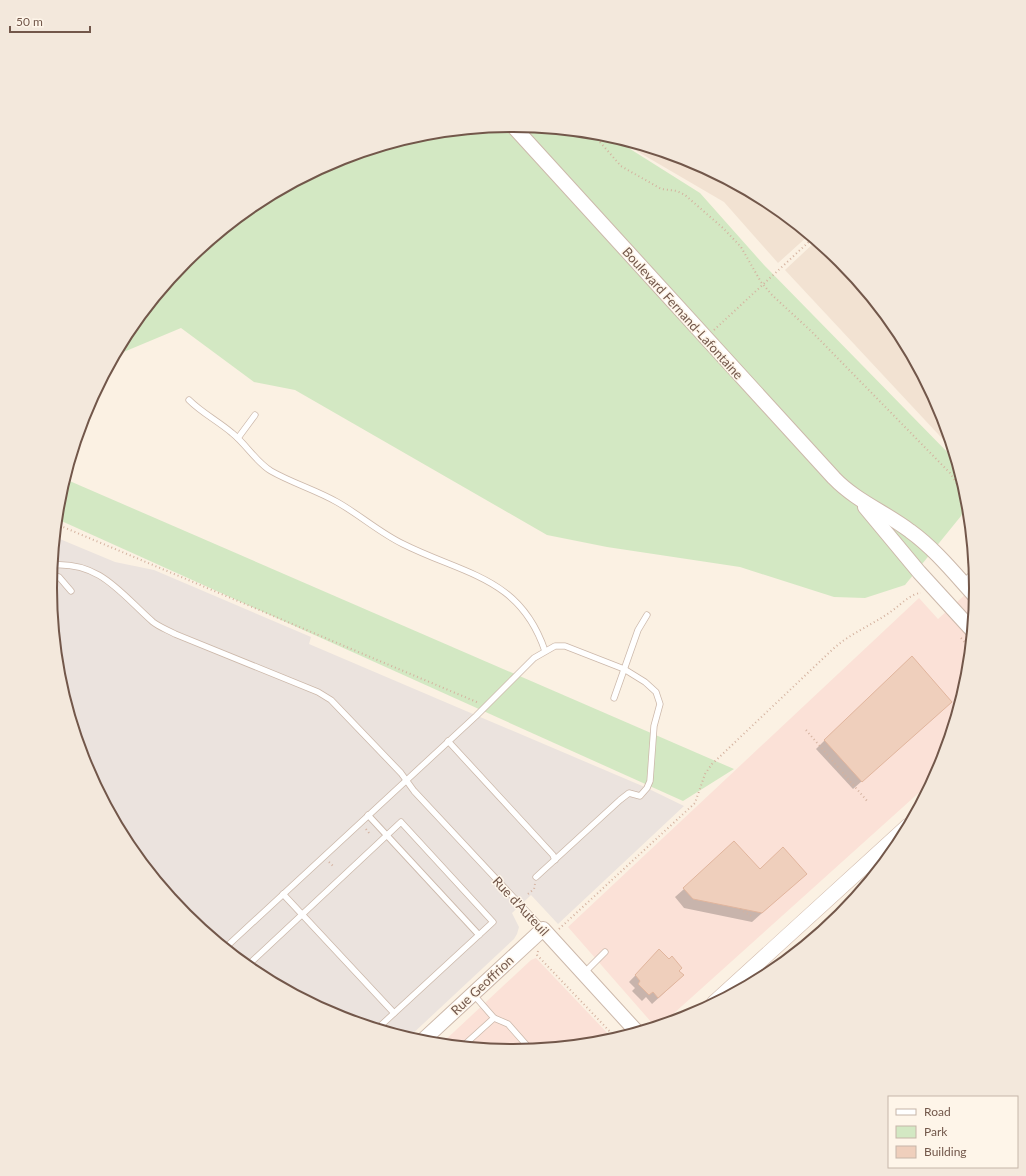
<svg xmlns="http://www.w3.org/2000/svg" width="1026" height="1176" viewBox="0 0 1026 1176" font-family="Lato,sans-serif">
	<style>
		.residential { fill: #f2e2d2 }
		.commercial { fill: #fbe1d7 }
		.industrial { fill: #ebe3de }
		.green { fill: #d3e8c3 }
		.shadow { fill: #0003 }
		.building { fill: #efcfbc; stroke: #e1b59d }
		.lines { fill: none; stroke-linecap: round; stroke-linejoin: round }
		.service-casing { stroke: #ccb8aa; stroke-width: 7 }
		.tertiary-casing { stroke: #ccb8aa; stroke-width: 16 }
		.secondary-casing { stroke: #d1baab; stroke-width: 16 }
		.path { stroke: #d4b29f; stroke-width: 2; stroke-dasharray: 1 3; stroke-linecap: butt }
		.service { stroke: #fff; stroke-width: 5.5 }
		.tertiary { stroke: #fff; stroke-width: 14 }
		.secondary { stroke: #fff; stroke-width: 15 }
		.labels { text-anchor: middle; stroke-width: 3; stroke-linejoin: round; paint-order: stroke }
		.street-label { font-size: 13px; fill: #72574a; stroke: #fef5e9 }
		.rim { fill: none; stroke: #72574a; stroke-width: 2 }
	</style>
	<rect width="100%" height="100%" fill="#fbf1e3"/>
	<g class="residential">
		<path d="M611,136L690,160L770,203L809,235L778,263L724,202Z"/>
		<path d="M816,241L841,261L898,331L941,411L952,449L785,270Z"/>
	</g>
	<g class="commercial">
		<path d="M976,585L967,679L941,765L933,780L662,1024L652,1023L568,927L919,598L938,619Z"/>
		<path d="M536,958L613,1039L603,1042L513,1051L441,1044L531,960Z"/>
	</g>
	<path class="industrial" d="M55,537L115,562L154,570L311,637L309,644L647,788L684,806L558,924L531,895L530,896L512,913L519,927L517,934L514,939L408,1038L336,1016L256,973L185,915L128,845L85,765L59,678L50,588Z"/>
	<g class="green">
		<path d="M513,125L608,135L700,193L764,265L956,461L968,502L961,516L905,585L865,598L834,597L740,567L607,547L547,535L295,390L254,382L181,328L114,356L128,331L186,260L256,203L336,160L423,134Z"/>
		<path d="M65,479L734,769L683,801L57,519L59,497Z"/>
	</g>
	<g class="shadow">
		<path d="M942,710L853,789L816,749L825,740Z"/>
		<path d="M759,870L805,874L752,922L684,908L675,897L684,889Z"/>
		<path d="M659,951L678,971L676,982L652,1004L646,997L642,1001L632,991L635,988L629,982Z"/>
	</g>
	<g class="building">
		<path d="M912,656L952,702L862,782L824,740Z"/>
		<path d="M734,841L760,869L783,847L807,874L762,913L693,899L683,888Z"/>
		<path d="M659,949L669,959L672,956L682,968L679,971L684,975L658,998L653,992L649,995L638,984L640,981L635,975Z"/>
	</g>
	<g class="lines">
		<g class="service-casing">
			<g id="service">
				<path d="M189,400C202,413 218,421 232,433C246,444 256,462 271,471C292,483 316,490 337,502C360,515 380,533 403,544C465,575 520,577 545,651"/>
				<path d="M238,438L255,415"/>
				<path d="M52,565C100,561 121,594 153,622C159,627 168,630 175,634L318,692L331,700L401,773L414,791L543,929"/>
				<path d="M51,574L59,577L71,591"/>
				<path d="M963,583L974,572"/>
				<path d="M614,698L638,630L647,615"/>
				<path d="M448,741L553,855L555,860"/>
				<path d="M368,815L479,935"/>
				<path d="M283,894L394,1013"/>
				<path d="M225,948L476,716L534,658L555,646H565L624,669L645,682L656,692L660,704L654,726L650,781L647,788L640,796L629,793L620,800L536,877"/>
				<path d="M247,966L401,822L493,922L378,1028"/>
				<path d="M584,973L605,952"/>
				<path d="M494,1018L508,1024L530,1049"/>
				<path d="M463,1046L494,1018L473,994"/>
			</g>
		</g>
		<g class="tertiary-casing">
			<g id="tertiary">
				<path d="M512,125L834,478C856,501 885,512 910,531C935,549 955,574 975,596"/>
				<path d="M865,507L919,572L972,630"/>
				<path d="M421,1042L543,929L637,1032"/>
			</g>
		</g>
		<g class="secondary-casing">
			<path id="secondary" d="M714,1003L908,826"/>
		</g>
		<g class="path">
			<path d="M592,133L621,166L661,189L677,191L685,195L723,228L741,247L761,282L772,295L812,332L950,473L958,485L968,507"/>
			<path d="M714,330L813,238"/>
			<path d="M56,524L479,703"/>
			<path d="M969,567L968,557L972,549"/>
			<path d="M961,638L970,648"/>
			<path d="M806,730L868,802"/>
			<path d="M97,787L99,785"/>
			<path d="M366,829L369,833"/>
			<path d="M329,862L333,866"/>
			<path d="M528,894L534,889L535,884"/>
			<path d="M740,909L753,917"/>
			<path d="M559,929L695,803L705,774L712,764L832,650C851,632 876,624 897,607C903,602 913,593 921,593"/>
			<path d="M538,951L537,955L616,1038"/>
		</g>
		<use href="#service" class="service"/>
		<use href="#tertiary" class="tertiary"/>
		<use href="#secondary" class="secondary"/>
	</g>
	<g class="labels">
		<g class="street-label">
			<text transform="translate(683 313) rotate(48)" y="5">Boulevard Fernand-Lafontaine</text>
			<text transform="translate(521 906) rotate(47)" y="5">Rue d'Auteuil</text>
			<text transform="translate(482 985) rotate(-43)" y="5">Rue Geoffrion</text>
		</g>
	</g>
	<path d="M0 0H1026V1176H0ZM57 588a456 456 0 1 1 912 0a456 456 0 1 1-912 0Z" fill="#f3e8dc" fill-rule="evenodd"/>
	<path class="rim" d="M57 588a456 456 0 1 1 912 0a456 456 0 1 1-912 0Z"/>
	<rect x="888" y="1096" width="130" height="72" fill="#fef5e9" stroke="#c6b6a9"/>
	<rect x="896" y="1109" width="20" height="6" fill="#ffffff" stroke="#c6b6a9"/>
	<text x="924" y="1116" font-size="12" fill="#72574a">Road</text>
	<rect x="896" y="1126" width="20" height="12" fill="#d3e8c3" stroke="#c6b6a9"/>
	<text x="924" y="1136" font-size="12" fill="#72574a">Park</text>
	<rect x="896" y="1146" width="20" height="12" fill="#efcfbc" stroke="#c6b6a9"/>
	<text x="924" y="1156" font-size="12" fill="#72574a">Building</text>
	<path d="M10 26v6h80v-6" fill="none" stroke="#72574a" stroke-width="2"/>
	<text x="16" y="26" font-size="12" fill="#72574a" stroke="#fef5e9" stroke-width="3" paint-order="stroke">50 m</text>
</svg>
